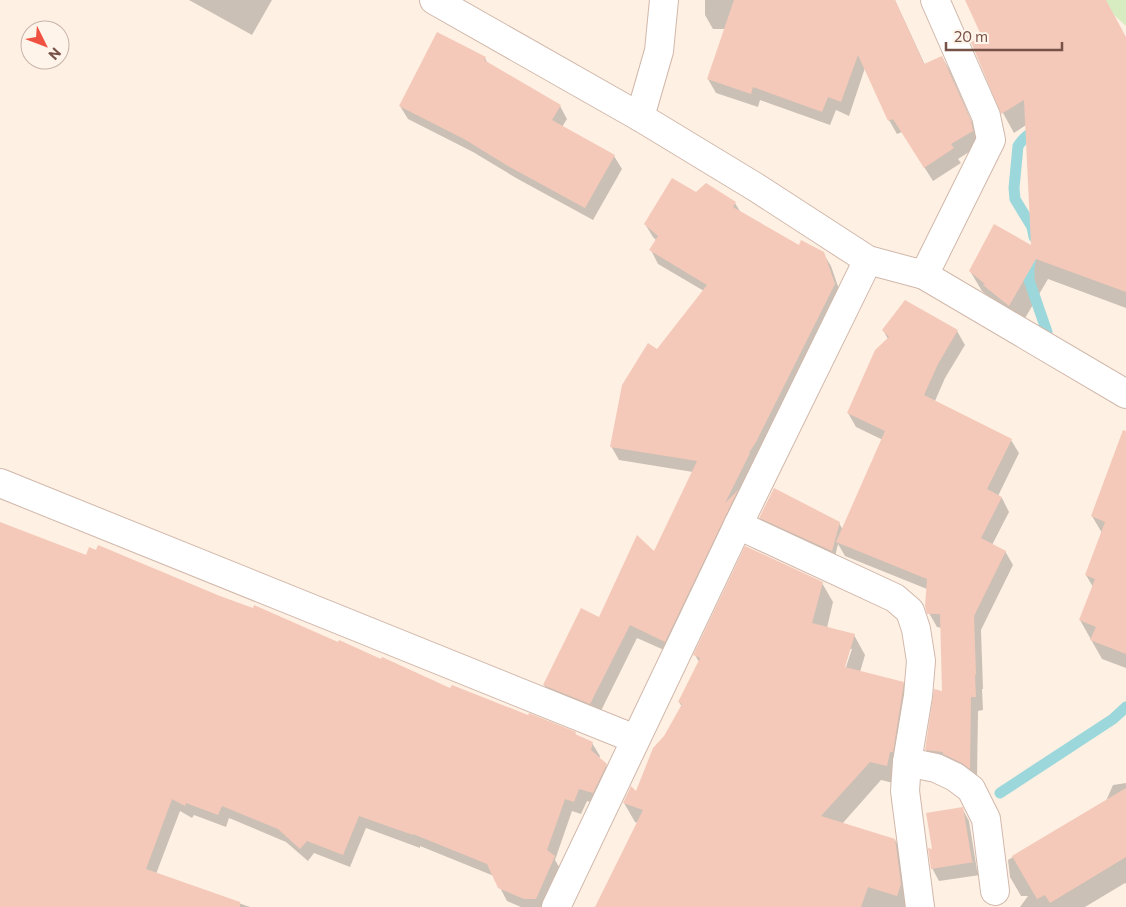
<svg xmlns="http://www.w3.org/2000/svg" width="1126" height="907" viewBox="0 0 1126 907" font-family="Commissioner,sans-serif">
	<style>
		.green { fill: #d7ecc0 }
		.shadow { fill: #0003; fill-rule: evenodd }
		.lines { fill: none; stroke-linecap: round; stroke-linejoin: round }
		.stream { stroke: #9cd8db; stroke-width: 11 }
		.building { fill: #f5c9b9 }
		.street-casing { stroke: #d1b8ab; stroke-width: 30 }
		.street { stroke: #fff; stroke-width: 28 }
	</style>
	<rect width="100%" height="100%" fill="#fef0e3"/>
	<path class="green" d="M1098,0H1126V26Z"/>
	<g class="shadow">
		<path d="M189,0H272L252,35Z"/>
		<path d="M705,0H895L925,65L942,57L950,71L978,136L980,145L958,159L961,163L933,181L902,132L897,134L889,120L865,68L849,116L836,110L830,125L760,100L758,107L716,93L708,79L725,29H713L705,15Z"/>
		<path d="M967,0H1064L1126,39V308L1048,279L1021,325L982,291L970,271L1033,247L1026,125L1014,133L1003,113L984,38Z"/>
		<path d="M485,58L488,64L560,106L567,119L562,127L614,156L622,169L593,220L516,178L473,152L408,119L400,106Z"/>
		<path d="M696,193L735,203L741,213L799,246L823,253L831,266L841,295L673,654L637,638L598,717L552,698L544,685L654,553L693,472L619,460L611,446L658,350L704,291L658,264L651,250L657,241L653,237L645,224Z"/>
		<path d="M883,330L957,331L965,345L945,378L935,401L1011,440L1019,453L998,496L1002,498L1009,512L992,545L1005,551L1013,565L981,630L983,689H982L983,710L978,711L977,781L934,763L926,750L943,693L942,628L937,627L929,613L927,589L845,556L838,544L835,557L764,524L760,518L839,523L843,530L883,440L856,427L848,413L888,339Z"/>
		<path d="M1126,444V668L1102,659L1080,620L1093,587L1086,575L1102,533L1092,516Z"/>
		<path d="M0,524L182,590L339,643L451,689L575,733L577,736L592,743L600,756L599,759L606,765L613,778L600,805L587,801L581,814L572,811L555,860L561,870L545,907H521L507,901L494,876L420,846V848L366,828L350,867L314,853L308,861L286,842L229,818L226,827L194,815L192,818L180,811L156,874L250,907H0Z"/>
		<path d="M822,583L833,602L827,628L854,635L865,655L860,672L903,683L914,702L897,784L881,780L842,824L895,840L906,859L911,907H601L638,823L635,822L624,803L637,793L665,737L682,707L679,702L699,662L695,655ZM849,649H852L844,673H842Z"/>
		<path d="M1126,783V884L1125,883L1085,907H1020L1028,896H1021L1010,877L1008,860L1106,801L1113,785Z"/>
		<path d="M962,808L969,821L977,870L980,875L939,881L932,868Z"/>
	</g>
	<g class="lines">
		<g class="stream">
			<path d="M1034,237L1032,227L1015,199L1014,188L1018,146C1024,137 1030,133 1039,128"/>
			<path d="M1031,257L1029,268V280L1047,332"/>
			<path d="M1000,793L1113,719L1126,707"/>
		</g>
	</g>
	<g class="building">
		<path d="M734,0H895L924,64L942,56L971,121L973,131L951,144L954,148L924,168L893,119L888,121L858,55L841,102L828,97L822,112L753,87L751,94L707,79Z"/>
		<path d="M965,0H1106L1126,37V292L1036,259L1009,306L983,285L985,284L969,271L994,224L1031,245L1024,100L1001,114L971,42L982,37Z"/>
		<path d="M437,32L486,57L484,60L561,105L552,120L615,155L585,208L508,166L464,139L399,106Z"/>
		<path d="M672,178L696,192L706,183L736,202L733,207L799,245L801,240L824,252L835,284L756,442L749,453H750L725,503L738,490L665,642L630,625L590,704L543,685L581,608L599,617L637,535L654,551L697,461L610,447L622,385L648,343L657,349L707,285L649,250L658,236L644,224Z"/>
		<path d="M905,300L958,330L938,364L924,395L1012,439L987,489L1002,497L981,538L1006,551L974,616L976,675H975L976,697H971L970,769L962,763L943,754V752L925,750L934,689L942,691L940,614H927L925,606L927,579L836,542L885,431L847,413L875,350L889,337L882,330Z"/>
		<path d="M1123,430L1126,431V654L1090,640L1096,627L1079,620L1095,579L1085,575L1105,522L1091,516Z"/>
		<path d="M774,488L840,522L832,551L759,518Z"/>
		<path d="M0,522L86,555L89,547L96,550L98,545L220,596L253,608L254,605L338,642L339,640L381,659L382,657L450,688L452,685L528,715L529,713L576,732L575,734L593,742L591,750L607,764L593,793L579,789L574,802L565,799L547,850L555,856L536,899H524L498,888L487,864L413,834V835L359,816L343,855L307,841L300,849L278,829L222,806L218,815L186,803L185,806L172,799L146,869L240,902V907H0Z"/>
		<path d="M745,546L823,582L812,623L855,634L845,667L904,682L893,752H890L887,766L870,762L821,816L895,839L901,884L897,896L868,887L861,907H595L643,810L623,803L631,786L636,791L653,748L664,736L682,704L678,702L700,658L693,655Z"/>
		<path d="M1126,788V857L1050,903L1045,895L1037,899L1012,856Z"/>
		<path d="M963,807L972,861L974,862L931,869L928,848L932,849L926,813Z"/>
	</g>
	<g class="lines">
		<g class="street-casing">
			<g id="street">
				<path d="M434,0L640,117L757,188L868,260L924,275L1126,394"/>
				<path d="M640,117L659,51L664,0"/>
				<path d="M924,275L991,140L986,116L935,0"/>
				<path d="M0,483L635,739"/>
				<path d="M738,525L895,598L910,611L916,629L921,661L918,696L907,762L936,768L955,777L971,789L986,819L995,891"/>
				<path d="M907,762L905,791L920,907"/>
				<path d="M556,907L738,525L868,260"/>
			</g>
		</g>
		<use href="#street" class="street"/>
	</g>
	<g transform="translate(45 45) rotate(132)"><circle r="24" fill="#fff4ea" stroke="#c9b3a9"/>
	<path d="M0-4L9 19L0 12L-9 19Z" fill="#ef5240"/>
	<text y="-8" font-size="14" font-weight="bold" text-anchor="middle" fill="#775247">N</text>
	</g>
	<path d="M946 42v8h116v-8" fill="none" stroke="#775247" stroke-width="2.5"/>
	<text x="954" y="42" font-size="15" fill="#775247" stroke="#fff4ea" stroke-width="4" paint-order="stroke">20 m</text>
</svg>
